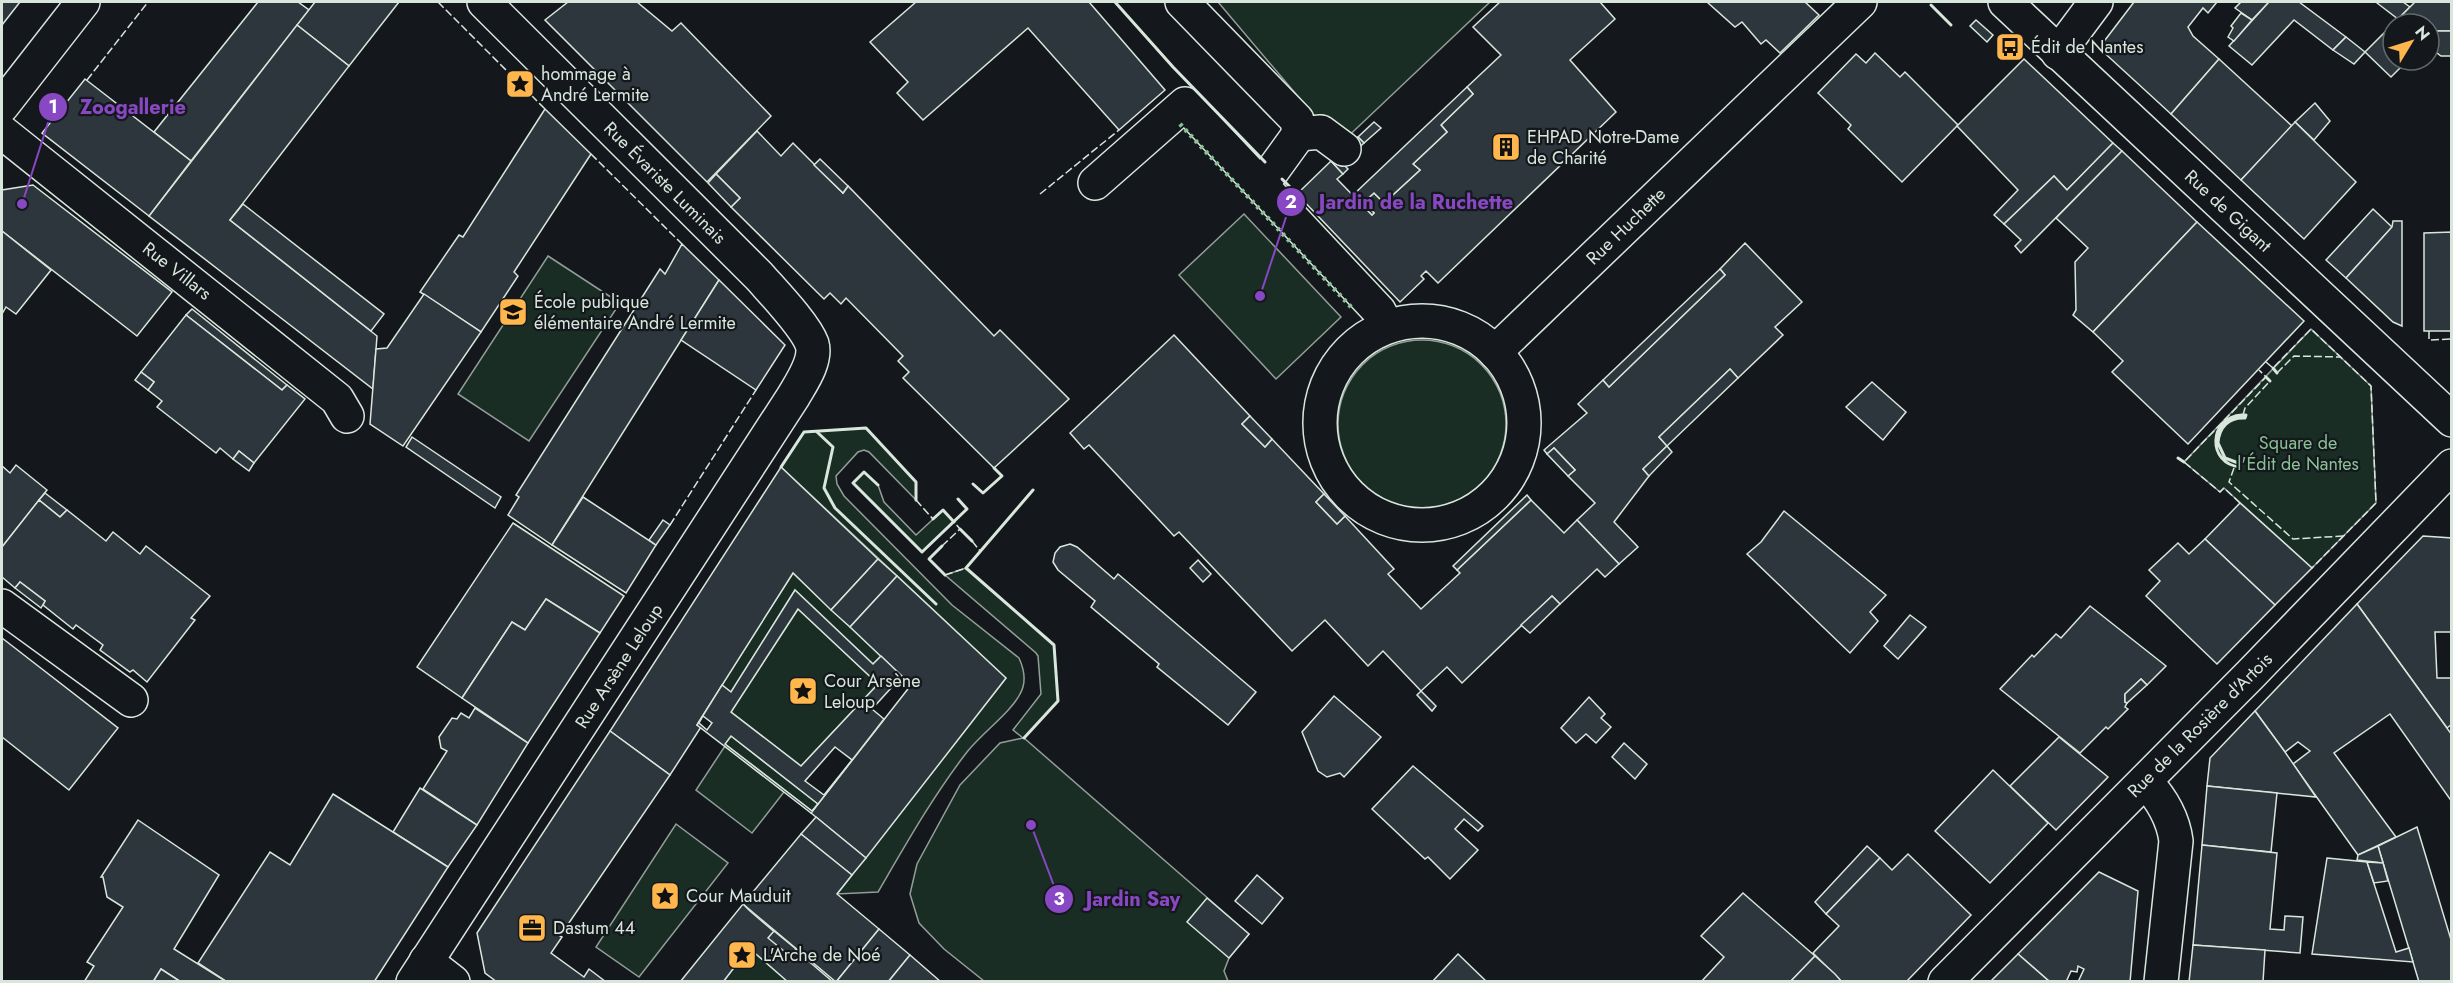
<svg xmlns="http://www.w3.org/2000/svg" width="2453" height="983" viewBox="0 0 2453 983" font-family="Jost,sans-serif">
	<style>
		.green { fill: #1a2d24; stroke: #939e99; stroke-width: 1.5 }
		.building { fill: #2c363c; stroke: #d8e6dc; stroke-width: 1.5; fill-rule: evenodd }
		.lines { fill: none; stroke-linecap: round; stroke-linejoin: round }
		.minor-casing { stroke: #d8e6dc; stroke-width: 36 }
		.major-casing { stroke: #d8e6dc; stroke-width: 36 }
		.minor { stroke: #14181c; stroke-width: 33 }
		.major { stroke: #14181c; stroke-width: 33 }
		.hedge { stroke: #8ac095; stroke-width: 4.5; stroke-dasharray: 3 4.5; stroke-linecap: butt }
		.fence { stroke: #d8e6dc; stroke-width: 1.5; stroke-dasharray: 8 3; stroke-linecap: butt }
		.wall { stroke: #d8e6dc; stroke-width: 3 }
		.labels { text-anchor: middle; stroke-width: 4.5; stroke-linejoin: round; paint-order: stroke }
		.poi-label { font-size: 18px; fill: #d8e6dc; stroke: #14181c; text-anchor: start }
		.street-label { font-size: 18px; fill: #d8e6dc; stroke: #14181c }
		.park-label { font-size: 18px; fill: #8ac095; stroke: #14181c }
		.leader { fill: none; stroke: #8948c3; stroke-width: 2 }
		.callout-dot { fill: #8948c3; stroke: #14181c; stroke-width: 2 }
		.mark-label { font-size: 18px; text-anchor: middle; font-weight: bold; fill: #fff }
		.callout-label { font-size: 20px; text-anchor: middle; font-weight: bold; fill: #8948c3; stroke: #14181c; stroke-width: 4.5; stroke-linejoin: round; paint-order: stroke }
	</style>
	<rect width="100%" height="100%" fill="#14181c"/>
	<g class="green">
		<path d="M1218,2H1490L1339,145Z"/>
		<path d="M1244,214L1341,317L1276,379L1179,275Z"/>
		<path d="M548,256L620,303L529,441L458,394Z"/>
		<path d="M2311,329L2371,386L2376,503L2312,568L2224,488L2220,492L2184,462Z"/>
		<circle cx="1422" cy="424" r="84"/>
		<path d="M866,428L916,482V500L869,452L864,450L858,452L836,476L837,484L844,496L952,605L1019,658C1024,669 1027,682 1020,694C1011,712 981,734 967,752C933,796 906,844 878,892L837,894L1006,678L781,467L804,432Z"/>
		<path d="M864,472L878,485L884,502L916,535L943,510L954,522L922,552L853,483Z"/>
		<path d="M966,568L1054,645L1058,701L1024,738L1249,934L1229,958L1224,971L1228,981H984L944,949L919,923L910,894L917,864L960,785L1000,743L1023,738L1013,730L1041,694L1038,656L1036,653L945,575Z"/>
		<path d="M793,573L881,656L873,664L795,590L731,692L722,685Z"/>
		<path d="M798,609L878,684L801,766L731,712Z"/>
		<path d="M731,736L818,804L812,811L725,744Z"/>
		<path d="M725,746L784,792L752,833L696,790Z"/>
		<path d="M676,824L728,863L639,977L596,947Z"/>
		<path d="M749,948L788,981L723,982Z"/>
	</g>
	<g class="building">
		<path d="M2,2H20L2,25Z"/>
		<path d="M258,2H298L309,10L191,161L154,132Z"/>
		<path d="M315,2H399L349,66L297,25Z"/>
		<path d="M568,2H637L672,31L681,23L771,116L707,182L545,20Z"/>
		<path d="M916,2H1089L1165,90L1119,130L1028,28L923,120L897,93L908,82L870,42Z"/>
		<path d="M1500,2H1600L1615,19L1570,60L1616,112L1438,283L1426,271L1421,276L1424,279L1400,302L1297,194L1331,161L1343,174L1337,179L1372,215L1374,213L1364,202L1374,193L1384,203L1420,170L1413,164L1447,132L1441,125L1473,94L1467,87L1501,55L1473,27Z"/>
		<path d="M1707,2H1805L1819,15L1780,53L1766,40L1761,44L1742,22L1735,27Z"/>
		<path d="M2134,2H2217L2208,13L2203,8L2188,27L2193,36L2219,59L2171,114L2099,48Z"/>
		<path d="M2241,2H2269L2252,20L2235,8Z"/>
		<path d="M2269,2H2299L2346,37L2333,50L2294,20L2252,65L2229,46Z"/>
		<path d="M2379,2H2403L2410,7L2398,19L2377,3Z"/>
		<path d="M2415,2H2452V31H2435L2429,38V24H2393Z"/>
		<path d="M2241,13L2252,20L2234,41L2228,37L2233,28L2231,26Z"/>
		<path d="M1976,20L1993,35L1987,42L1970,26Z"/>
		<path d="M2393,24V60H2408L2391,77L2365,52Z"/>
		<path d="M297,25L349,66L230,220L377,336L373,389L149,216Z"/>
		<path d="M2435,31H2452V56H2441L2429,47V38Z"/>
		<path d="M2346,37L2365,52L2354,64L2333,50Z"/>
		<path d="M1875,53L1900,77L1905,72L1958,125L1902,182L1848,129L1851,125L1818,93L1856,54L1866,63Z"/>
		<path d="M2024,59L2113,143L2067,190L2054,176L2004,224L1994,215L2018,190L1957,126Z"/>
		<path d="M2219,59L2292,126L2241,180L2171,114Z"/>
		<path d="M85,79L191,161L149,216L42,133Z"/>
		<path d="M1467,87L1473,94L1441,125L1447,132L1413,164L1420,170L1384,203L1374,193L1364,202L1374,213L1372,215L1353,195Z"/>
		<path d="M2315,103L2330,121L2314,140L2295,122Z"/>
		<path d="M545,109L591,154L514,272L518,276L481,332L420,292L459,235L463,237Z"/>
		<path d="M1374,122L1381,128L1364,143L1358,137Z"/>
		<path d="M2295,122L2356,182L2304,239L2241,180Z"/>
		<path d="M757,131L781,156L793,143L843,193L848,186L994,336L1000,330L1069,399L994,468L903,378L909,372L898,361L903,356L846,298L841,304L830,293L824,299L731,207L740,198L716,174Z"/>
		<path d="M1358,137L1364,143L1342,163L1348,169L1343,174L1331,161Z"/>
		<path d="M2113,143L2122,151L2021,253L2015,246L2021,240L2004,224L2054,176L2067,190Z"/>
		<path d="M2122,151L2197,222L2093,332L2073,315L2076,310L2075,262L2088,248L2056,218Z"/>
		<path d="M820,159L848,186L843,193L814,165Z"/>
		<path d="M716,174L740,198L731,207L708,183Z"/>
		<path d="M33,185L172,292L137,336L2,231V190Z"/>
		<path d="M243,204L384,314L371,331L230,220Z"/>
		<path d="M2373,209L2392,227L2346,278L2326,260Z"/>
		<path d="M2393,221H2402V326L2393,322L2346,278L2392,227Z"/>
		<path d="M2197,222L2304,321L2188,444L2112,372L2123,361L2093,332Z"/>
		<path d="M2,231L51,270L16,314L6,307L2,314Z"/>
		<path d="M2452,232V331H2424V233Z"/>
		<path d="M1745,243L1802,302L1775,327L1783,335L1738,378L1730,369L1659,437L1667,446L1643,469L1649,476L1614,522L1638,547L1619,564L1577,520L1595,503L1568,476L1575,470L1554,448L1547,454L1544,450L1587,413L1578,404L1603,380L1609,387L1725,275L1720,269Z"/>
		<path d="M682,244L719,280L552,545L508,515L519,497L516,495L660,269L665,274Z"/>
		<path d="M1720,269L1725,275L1609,387L1603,380Z"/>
		<path d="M719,280L785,345L756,390L681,340Z"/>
		<path d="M424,294L481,332L403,446L370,424L376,349L387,348Z"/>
		<path d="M192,309L287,385L282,390L186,315Z"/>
		<path d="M186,315L282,390L287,385L305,399L254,463L239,451L233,459L220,448L216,453L157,407L162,401L148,390L154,382L141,372Z"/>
		<path d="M1174,335L1250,416L1242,424L1265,447L1272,439L1324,494L1316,502L1337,524L1345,516L1394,569L1388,574L1421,609L1460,573L1457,570L1531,500L1564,533L1577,520L1619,564L1605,577L1597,569L1560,604L1552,596L1462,683L1447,667L1421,691L1383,651L1368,666L1325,620L1292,651L1179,532L1174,536L1089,445L1084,449L1070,433Z"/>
		<path d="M1730,369L1738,378L1667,446L1659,437Z"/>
		<path d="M141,372L154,382L148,390L135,380Z"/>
		<path d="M1872,382L1906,412L1883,440L1846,407Z"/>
		<path d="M1250,416L1272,439L1265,447L1242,424Z"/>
		<path d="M412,437L501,497L495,508L406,447Z"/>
		<path d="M1667,446L1672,452L1649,476L1643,469Z"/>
		<path d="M1554,448L1575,470L1568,476L1547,454Z"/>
		<path d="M239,451L254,463L249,471L233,459Z"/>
		<path d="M16,465L47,490L2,547V466L10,473Z"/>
		<path d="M781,467L878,559L831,610L793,573L698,723L697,725L701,727L670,775L610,731Z"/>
		<path d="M45,493L67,510L60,517L39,500Z"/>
		<path d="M1324,494L1345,516L1337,524L1316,502Z"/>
		<path d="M1527,495L1531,500L1457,570L1453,566Z"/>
		<path d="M583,497L656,545L626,593L552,545Z"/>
		<path d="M39,500L60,517L67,510L106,541L113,532L140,554L146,546L210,596L191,618L195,620L147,682L133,670L130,672L100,650L103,645L76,625L73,629L43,605L45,601L20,582L15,588L2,577V547Z"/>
		<path d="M2240,503L2312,568L2275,605L2205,539Z"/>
		<path d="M1784,511L1886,595L1870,612L1878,621L1850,653L1747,554L1761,542Z"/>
		<path d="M663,520L670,525L656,545L649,540Z"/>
		<path d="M513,523L624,596L600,633L546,599L525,630L512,622L462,698L417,667Z"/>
		<path d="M2423,536L2452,538V632H2435L2437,678H2452V724L2447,728L2357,604Z"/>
		<path d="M2205,539L2275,605L2217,664L2146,596L2160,581L2149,570L2178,543L2189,554Z"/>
		<path d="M1070,544L1077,547L1114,579L1118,574L1256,692L1228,725L1157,667L1159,664L1091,607L1095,601L1058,570L1053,562L1055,553L1060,547Z"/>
		<path d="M878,559L897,576L850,627L831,610Z"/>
		<path d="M1198,560L1211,574L1203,582L1190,568Z"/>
		<path d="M897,576L1006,678L866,858L811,813L911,685L850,627Z"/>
		<path d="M20,582L45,601L41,608L15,588Z"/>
		<path d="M795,590L873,664L881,656L902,676L872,709L884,719L811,813L697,725L722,685L731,692ZM798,609L878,684L801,766L731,712ZM703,716L712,723L707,730L699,723ZM731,736L818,804L812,811L725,744ZM835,747L852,760L824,795L805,781Z"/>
		<path d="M1552,596L1560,604L1530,633L1521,625Z"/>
		<path d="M546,599L600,633L528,743L462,698L512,622L525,630Z"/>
		<path d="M2357,604L2452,735V802L2390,714L2334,753L2396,837L2358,855L2293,764L2310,751L2298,742L2285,752L2255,711Z"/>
		<path d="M2090,606L2166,666L2147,685L2141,679L2125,694V702L2127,703L2125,707L2128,709L2108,729L2106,727L2080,753L2000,689L2032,655L2034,657L2056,634L2061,638Z"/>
		<path d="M1910,615L1926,627L1898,659L1884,646Z"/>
		<path d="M2,638L118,728L69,790L2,737Z"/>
		<path d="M2141,679L2147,685L2127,703L2125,702V694Z"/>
		<path d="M1421,691L1436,706L1432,711L1417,695Z"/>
		<path d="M1334,696L1381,737L1344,777L1340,773L1327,777L1318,771L1302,732Z"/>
		<path d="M1589,697L1605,714L1601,718L1611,727L1596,743L1586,734L1576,743L1561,728Z"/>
		<path d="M475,708L528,743L477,825L423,789L447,751L441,748L439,737L452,718L457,719L461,713L469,718Z"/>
		<path d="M2255,711L2285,752L2316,797L2207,786L2210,758Z"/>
		<path d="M610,731L670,775L560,936L562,937L551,953L584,977L589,969L606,982H497L485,973L477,933Z"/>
		<path d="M2059,737L2108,777L2056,830L2010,786Z"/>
		<path d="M1624,743L1647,764L1635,779L1612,757Z"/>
		<path d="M1413,766L1483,826L1478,831L1464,819L1455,829L1478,850L1450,879L1428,857L1425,859L1372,809Z"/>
		<path d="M1993,770L2048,823L1990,883L1935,831Z"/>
		<path d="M2207,786L2277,793L2271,852L2202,845Z"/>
		<path d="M420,788L477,825L448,867L393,832Z"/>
		<path d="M333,794L448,867L374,982H227L198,963L270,852L290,865Z"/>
		<path d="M816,817L866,858L852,875L801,834Z"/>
		<path d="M138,820L219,875L174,949L227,982H181L161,969L153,982H84L94,966L87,962L123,907L107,897L103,877H101Z"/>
		<path d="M2417,827L2452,943V982H2419L2378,846Z"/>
		<path d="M801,834L852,875L837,894L879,929L836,982L743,904Z"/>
		<path d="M2202,845L2277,853L2270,929L2284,930L2285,916L2303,917L2300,953L2193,945Z"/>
		<path d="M1867,846L1880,858L1826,914L1815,902Z"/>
		<path d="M2378,846L2383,863L2357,860L2358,855Z"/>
		<path d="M1908,854L1971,915L1906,982H1842L1813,953L1839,926L1826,914L1880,858L1892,870Z"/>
		<path d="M2327,858L2367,862L2396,952L2409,948L2413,962L2312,954Z"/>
		<path d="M2367,862L2383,863L2388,881L2374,883Z"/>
		<path d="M2099,872L2138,891L2130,982H2078L2084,969L2078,966L2077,972L2071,971L2066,982H2050L2018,954Z"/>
		<path d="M1257,875L1283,898L1262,924L1235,901Z"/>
		<path d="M1743,893L1815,956L1790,982H1701L1724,957L1701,936Z"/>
		<path d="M1207,898L1249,934L1229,958L1187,922Z"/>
		<path d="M743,904L750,911L833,982H788L749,948L723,982H680Z"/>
		<path d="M879,929L910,955L888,982H836Z"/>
		<path d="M774,931L796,949L790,956L768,938Z"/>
		<path d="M2193,945L2265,950L2263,982H2189Z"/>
		<path d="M1458,954L1487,982H1432Z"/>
		<path d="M2018,954L2050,982H1990Z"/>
		<path d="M910,955L941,982H888Z"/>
		<path d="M1815,956L1835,974L1842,982H1790Z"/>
		<path d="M161,969L181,982H153Z"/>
	</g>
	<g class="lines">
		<g class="minor-casing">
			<g id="minor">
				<path d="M1182,2L1297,120L1299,134L1273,170L1260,184"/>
				<path d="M2058,53L2096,2"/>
				<path d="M2,132L337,399L347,416"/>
				<path d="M1299,134L1321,132L1344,149"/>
				<path d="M1095,183L1185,104L1379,311L1387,326"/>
				<circle cx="1422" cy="423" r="102"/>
				<path d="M1495,352L1860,2"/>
				<path d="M2,606L131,700"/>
				<path d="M2145,781C2161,798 2173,817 2176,841L2161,982"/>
				<path d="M426,961L453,982"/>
				<path d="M413,982L793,397C801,383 817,361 812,344C805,325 773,292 759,276L484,2"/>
				<path d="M1945,982L2250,675L2452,466"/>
			</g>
		</g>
		<g class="major-casing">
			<g id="major">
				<path d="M2005,2L2452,420"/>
				<path d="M2,106L83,2"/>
			</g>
		</g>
		<use href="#minor" class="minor"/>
		<use href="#major" class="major"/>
		<path class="hedge" d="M1180,124L1351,307"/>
		<g class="fence">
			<path d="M438,2L545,109"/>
			<path d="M87,80L148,2"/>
			<path d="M591,154L682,244"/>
			<path d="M1040,194L1119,130"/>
			<path d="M2429,331V340L2452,339"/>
			<path d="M2266,362L2273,368L2311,329L2371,386L2376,503L2312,568"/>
			<path d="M2277,373L2294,356L2341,357"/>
			<path d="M2243,415L2245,408L2270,381"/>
			<path d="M2234,468L2229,482L2293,539L2343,536"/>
			<path d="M916,500L933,519"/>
			<path d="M2240,503L2224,488L2220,492L2184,462L2266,377L2259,370"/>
			<path d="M670,525L756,390"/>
			<path d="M972,541L980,551"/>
			<path d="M942,546L960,529L954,522"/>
			<path d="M945,575L966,568"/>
		</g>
		<g class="wall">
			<path d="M1115,2L1173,67L1265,162"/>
			<path d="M1931,5L1951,25"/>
			<path d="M1282,179L1297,194"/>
			<path d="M2273,368L2277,373"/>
			<path d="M2266,377L2270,381"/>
			<path d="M2242,415H2246L2245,418C2229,417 2219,427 2218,443L2225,458L2241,464L2240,467C2207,464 2208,417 2242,415Z"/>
			<path d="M817,432L833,447L824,488L835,508L936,604"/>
			<path d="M2178,458L2184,462"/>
			<path d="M781,467L804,432L866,428L916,482V500"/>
			<path d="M973,484L983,493L1002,476L994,468"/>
			<path d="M878,485L864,472L853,483L922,552L967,509L958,499"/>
			<path d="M933,519L943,510L954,522"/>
			<path d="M960,529L972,541"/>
			<path d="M942,546L929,559L945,575"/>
			<path d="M1024,738L1058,701L1054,645L966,568L1033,490"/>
		</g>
	</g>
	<defs>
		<g id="bus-square" transform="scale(1.5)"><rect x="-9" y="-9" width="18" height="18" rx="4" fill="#ffb74d" stroke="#14181c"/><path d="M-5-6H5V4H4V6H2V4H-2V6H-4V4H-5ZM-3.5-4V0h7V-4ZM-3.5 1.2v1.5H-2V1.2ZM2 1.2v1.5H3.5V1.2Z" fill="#111"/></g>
		<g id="sight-square" transform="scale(1.5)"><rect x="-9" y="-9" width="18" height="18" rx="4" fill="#ffb74d" stroke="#14181c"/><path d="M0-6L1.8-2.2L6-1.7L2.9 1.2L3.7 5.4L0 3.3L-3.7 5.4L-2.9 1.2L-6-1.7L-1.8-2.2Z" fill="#111"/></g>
		<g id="building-square" transform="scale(1.5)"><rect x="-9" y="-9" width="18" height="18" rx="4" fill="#ffb74d" stroke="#14181c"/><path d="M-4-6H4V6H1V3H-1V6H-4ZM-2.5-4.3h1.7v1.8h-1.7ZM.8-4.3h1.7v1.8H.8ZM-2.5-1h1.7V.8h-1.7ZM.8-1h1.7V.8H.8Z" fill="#111"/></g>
		<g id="school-square" transform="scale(1.5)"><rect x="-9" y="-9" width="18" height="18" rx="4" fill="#ffb74d" stroke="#14181c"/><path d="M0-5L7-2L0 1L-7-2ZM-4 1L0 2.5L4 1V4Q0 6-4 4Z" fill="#111"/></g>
		<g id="office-square" transform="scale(1.5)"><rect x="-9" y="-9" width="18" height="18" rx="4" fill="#ffb74d" stroke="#14181c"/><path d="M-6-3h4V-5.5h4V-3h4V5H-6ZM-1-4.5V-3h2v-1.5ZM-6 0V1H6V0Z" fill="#111"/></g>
	</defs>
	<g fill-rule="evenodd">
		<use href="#bus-square" x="2010" y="47"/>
		<use href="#sight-square" x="520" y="84"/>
		<use href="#building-square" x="1506" y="147"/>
		<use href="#school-square" x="513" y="312"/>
		<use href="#sight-square" x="803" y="691"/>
		<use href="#sight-square" x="665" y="896"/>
		<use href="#office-square" x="532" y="928"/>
		<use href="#sight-square" x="742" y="955"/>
	</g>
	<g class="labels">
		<g class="poi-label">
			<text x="2031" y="53">Édit de Nantes</text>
			<text x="541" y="80">hommage à<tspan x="541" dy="21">André Lermite</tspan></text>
			<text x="1527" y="143">EHPAD Notre-Dame<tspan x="1527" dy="21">de Charité</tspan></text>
			<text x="534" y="308">École publique<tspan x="534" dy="21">élémentaire André Lermite</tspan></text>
			<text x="824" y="687">Cour Arsène<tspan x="824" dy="21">Leloup</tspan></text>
			<text x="686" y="902">Cour Mauduit</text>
			<text x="553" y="934">Dastum 44</text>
			<text x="763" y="961">L'Arche de Noé</text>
		</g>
		<g class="street-label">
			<text transform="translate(665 183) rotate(45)" y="6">Rue Évariste Luminais</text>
			<text transform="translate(2228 211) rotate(43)" y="6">Rue de Gigant</text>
			<text transform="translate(1626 226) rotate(-44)" y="6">Rue Huchette</text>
			<text transform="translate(177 271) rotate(38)" y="6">Rue Villars</text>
			<text transform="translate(619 666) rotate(-57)" y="6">Rue Arsène Leloup</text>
			<text transform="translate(2200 725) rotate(-45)" y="6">Rue de la Rosière d'Artois</text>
		</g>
		<g class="park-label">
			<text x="2298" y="449">Square de<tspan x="2298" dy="21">l'Édit de Nantes</tspan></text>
		</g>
	</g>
	<path class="leader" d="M22 204L53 107M1260 296L1291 202M1031 825L1059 899"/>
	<g class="callout-dot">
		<circle cx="22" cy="204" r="6"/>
		<circle cx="1260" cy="296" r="6"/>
		<circle cx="1031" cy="825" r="6"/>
		<circle cx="53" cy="107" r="15"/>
		<circle cx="1291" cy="202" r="15"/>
		<circle cx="1059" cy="899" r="15"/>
	</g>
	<g class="mark-label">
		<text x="53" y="113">1</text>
		<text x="1291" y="208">2</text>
		<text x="1059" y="905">3</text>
	</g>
	<g class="callout-label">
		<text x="133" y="114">Zoogallerie</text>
		<text x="1416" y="209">Jardin de la Ruchette</text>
		<text x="1133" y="906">Jardin Say</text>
	</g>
	<rect width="2453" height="983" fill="none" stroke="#d8e6dc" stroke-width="6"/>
	<g transform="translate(2411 42) rotate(52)"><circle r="28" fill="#14181c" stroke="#626a69" stroke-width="1.5"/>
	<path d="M0-4.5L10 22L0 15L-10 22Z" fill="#ffb74d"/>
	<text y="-9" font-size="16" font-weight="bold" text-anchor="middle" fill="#d8e6dc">N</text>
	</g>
</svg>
